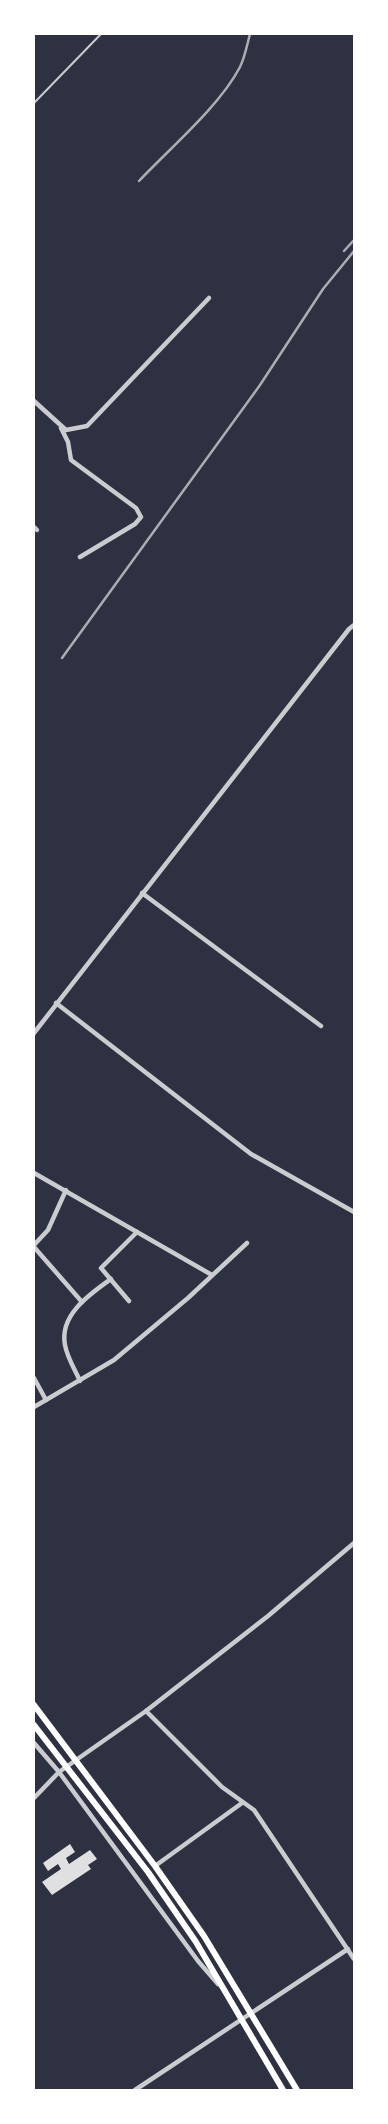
<svg xmlns="http://www.w3.org/2000/svg" width="388" height="2124" viewBox="0 0 388 2124" font-family="'Alegreya Sans',sans-serif">
	<style>
		.building { fill: #e0e0e3 }
		.lines { fill: none; stroke-linecap: round; stroke-linejoin: round }
		.service { stroke: #caccd0; stroke-width: 2 }
		.minor { stroke: #caccd0; stroke-width: 4.5 }
		.primary { stroke: #fff; stroke-width: 6 }
		.rail { stroke: #abadb3; stroke-width: 2.5 }
	</style>
	<rect width="100%" height="100%" fill="#2d3142"/>
	<path class="building" d="M70,1844L75,1852L66,1858L69,1864L90,1850L97,1859L88,1865L91,1869L52,1895L42,1882L61,1869L58,1864L48,1871L43,1863Z"/>
	<g class="lines">
		<path class="service" d="M34,103L101,34"/>
		<g class="minor">
			<path d="M34,401L66,430L87,426L209,298"/>
			<path d="M61,428L68,442L71,460L136,508L141,517L135,524L80,557"/>
			<path d="M34,527L37,530"/>
			<path d="M142,893L321,1026"/>
			<path d="M56,1003L251,1154L354,1212"/>
			<path d="M34,1033L349,629L354,625"/>
			<path d="M34,1173L212,1275"/>
			<path d="M34,1245L48,1230L66,1190"/>
			<path d="M34,1247L82,1302"/>
			<path d="M129,1301L101,1268L137,1232"/>
			<path d="M34,1378L46,1400"/>
			<path d="M80,1381C75,1370 67,1357 65,1345C59,1315 90,1294 111,1279"/>
			<path d="M34,1407L114,1360L188,1298L247,1243"/>
			<path d="M146,1711L222,1787L254,1810L354,1959"/>
			<path d="M34,1743L59,1772L198,1961L218,1984"/>
			<path d="M34,1798L59,1772L146,1711L268,1616L354,1543"/>
			<path d="M155,1866L242,1803"/>
			<path d="M135,2090L348,1949"/>
		</g>
		<g class="primary">
			<path d="M34,1705L155,1866L204,1936L297,2090"/>
			<path d="M34,1725L148,1872L196,1942L283,2090"/>
		</g>
		<g class="rail">
			<path d="M139,181C170,148 219,107 240,67C245,57 247,45 250,34"/>
			<path d="M344,251L354,240"/>
			<path d="M62,658L260,385L323,289L354,251"/>
		</g>
	</g>
	<rect width="388" height="2124" fill="none" stroke="#ffffff" stroke-width="70"/>
</svg>
